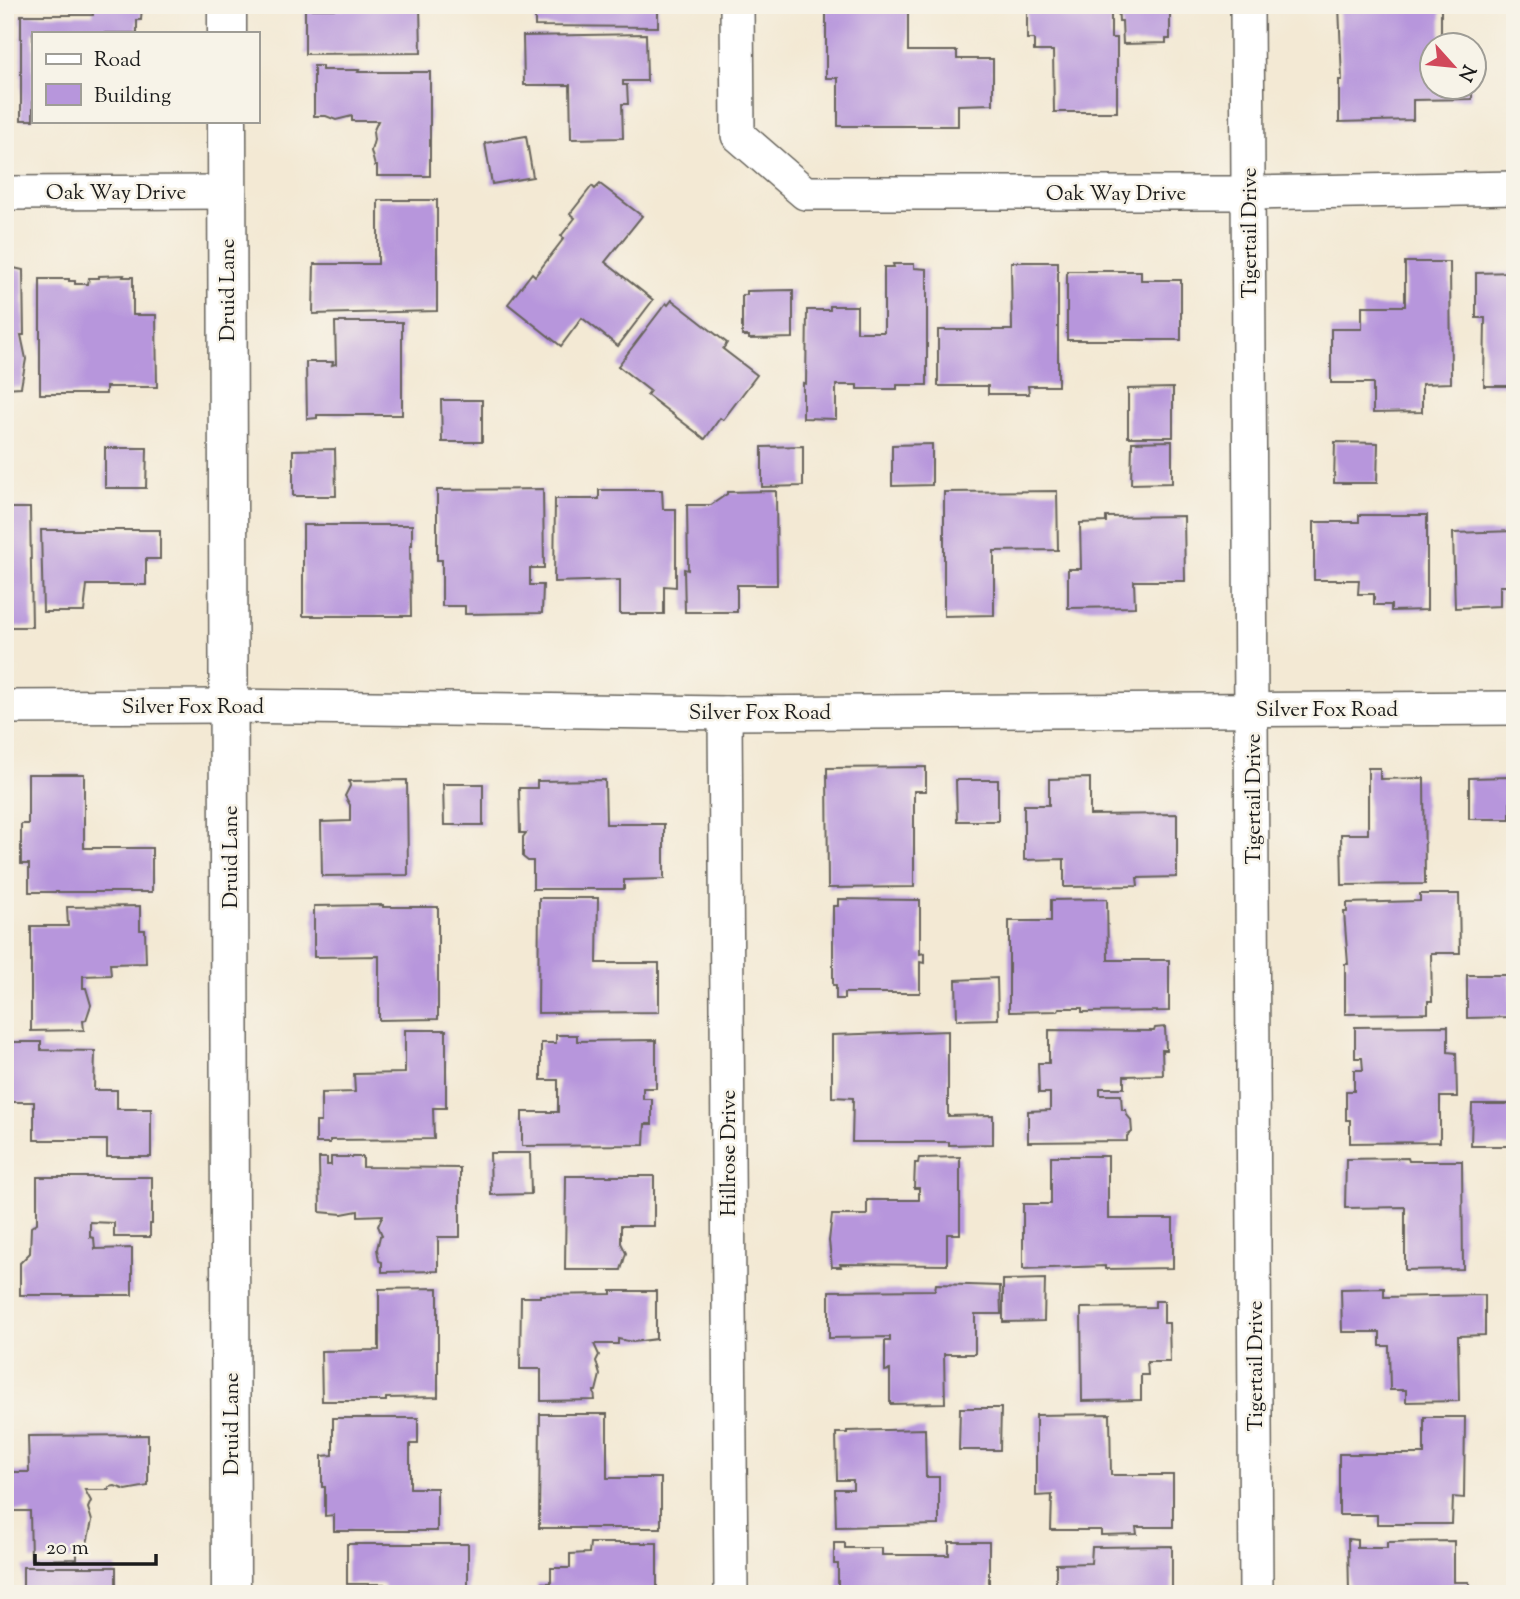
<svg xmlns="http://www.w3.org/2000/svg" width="1520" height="1599" viewBox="0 0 1520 1599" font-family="'Sorts Mill Goudy',serif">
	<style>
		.building { fill: #b796dc }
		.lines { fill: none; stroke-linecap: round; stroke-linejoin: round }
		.minor-casing { stroke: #67645c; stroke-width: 36 }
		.tertiary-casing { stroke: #67645c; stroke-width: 41 }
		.minor { stroke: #fff; stroke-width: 33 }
		.tertiary { stroke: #fff; stroke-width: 38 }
		.labels { text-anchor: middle; stroke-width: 5; stroke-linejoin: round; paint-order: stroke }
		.street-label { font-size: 21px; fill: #1c1c1c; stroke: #f7f3e8 }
	</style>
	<rect width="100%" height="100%" fill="#f7f3e8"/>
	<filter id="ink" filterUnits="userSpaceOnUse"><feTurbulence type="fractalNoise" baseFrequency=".0143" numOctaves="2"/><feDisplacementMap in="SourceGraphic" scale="14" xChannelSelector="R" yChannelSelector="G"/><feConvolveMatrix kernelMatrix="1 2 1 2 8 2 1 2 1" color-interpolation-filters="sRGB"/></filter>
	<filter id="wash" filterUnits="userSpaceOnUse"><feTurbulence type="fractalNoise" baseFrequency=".00686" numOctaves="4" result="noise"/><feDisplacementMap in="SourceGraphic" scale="28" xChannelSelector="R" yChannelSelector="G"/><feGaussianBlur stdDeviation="1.57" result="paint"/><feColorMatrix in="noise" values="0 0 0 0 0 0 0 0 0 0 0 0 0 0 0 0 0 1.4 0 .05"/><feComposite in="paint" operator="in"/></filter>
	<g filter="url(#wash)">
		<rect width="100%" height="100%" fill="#f3e9d4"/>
		<g id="blocks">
			<g class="building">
				<path d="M93,5H142L141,20H137V33H33V120H21V15H93Z"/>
				<path d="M343,5H420L421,53L305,54V9H343Z"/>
				<path d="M535,5H658V27L535,26Z"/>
				<path d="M826,5H908V51H957V59H993V104L958,105V126H838V78H826Z"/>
				<path d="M1027,5H1111V38H1117V112H1054L1053,51H1034V39H1027Z"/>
				<path d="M1118,5H1170V39H1166V43L1123,44L1122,21H1119Z"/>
				<path d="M1339,5H1441V46H1432V88H1472V99L1413,100V120L1339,122V80H1342Z"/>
				<path d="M646,34L647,81H623V85H627L628,104H622L623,138L571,139L570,85H524L523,36Z"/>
				<path d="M314,66H322V70H359L358,72H430V176H377V166H375L371,151L374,140L373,132L378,121H352V116L336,120L326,116H314Z"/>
				<path d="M526,136L533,177L492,184L485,143Z"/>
				<path d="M600,184L642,216L605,262L653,300L618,346L582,318L561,346L508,304L532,273L535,276L564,238L561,236L575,218L570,214L592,186L595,189Z"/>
				<path d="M378,200H437V311L313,314L314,264H378Z"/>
				<path d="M1011,262H1058V386H1028L1029,394H988V386H938V330H1012Z"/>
				<path d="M1405,262H1450L1451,383L1422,384V412L1373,413V383H1331V329H1362V306H1405Z"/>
				<path d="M893,264H914V268L927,269V385H897V389H857V385H836V419L803,418V383L806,384L807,310H830V306H857V332H884V267H894Z"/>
				<path d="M5,266L23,270L24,335H21L26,359L21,387L5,388Z"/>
				<path d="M1067,271H1141V280H1181V340H1067Z"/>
				<path d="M1515,272V386H1484L1485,318H1476V273Z"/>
				<path d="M124,275L123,277H133V315H156L157,387H106V394H40V279H69V281H75V284H88L89,278H99V276Z"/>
				<path d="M793,290V338L749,339V336H742V295H747V291Z"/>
				<path d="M672,300L727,343L723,349L757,375L723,420L720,418L705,439L647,395L650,391L618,366L666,303L668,305Z"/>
				<path d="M335,322H402V415H317V418L307,419L306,362H333L332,365L336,364Z"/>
				<path d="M1173,388V437H1128V389Z"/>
				<path d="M441,400H482V442H442Z"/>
				<path d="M1172,441V483L1131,484L1132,442Z"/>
				<path d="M1335,442L1378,443L1377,483H1334Z"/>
				<path d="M932,444V485L892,486V445Z"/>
				<path d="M803,446V486L762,487V447Z"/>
				<path d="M105,448H147L146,488H105Z"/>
				<path d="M335,449L336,496H293V450Z"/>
				<path d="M543,489L544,568H530V585H543L542,613L465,614V606H442V560H437V490Z"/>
				<path d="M599,490H662L663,509H676V587L664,586V614H620V580L554,582L555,499H599Z"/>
				<path d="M776,491L777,585H737V612H685L684,569L688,570L687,505H711L727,494V492Z"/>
				<path d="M1057,491L1058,550L994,551V615L944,616V492Z"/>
				<path d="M5,508H30L32,627H5Z"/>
				<path d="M1359,515H1427V610L1391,611V605H1374V594H1358L1359,580H1314V522H1359Z"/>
				<path d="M1184,516L1185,581H1134L1135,607L1068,608V569H1081L1080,523L1106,522V517Z"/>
				<path d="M303,525H412V545H410L411,616H303Z"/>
				<path d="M41,530H160V559H146V585H87L84,612H43Z"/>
				<path d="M1515,531V586H1500V606L1455,608L1453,533Z"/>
				<path d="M926,767V791H914V887L828,888L827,768Z"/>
				<path d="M1368,768H1380V779L1424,778L1425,884L1342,885L1341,834H1368Z"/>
				<path d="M28,774H84V848H152V892H29V864H21V824H28Z"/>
				<path d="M1510,777V819H1469V778Z"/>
				<path d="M1090,778V815L1177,814V877L1137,878L1138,886L1064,887V859L1024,860V805H1049V779Z"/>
				<path d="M407,780L408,875L322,876L321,822L350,821V805L345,796L350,786L349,781Z"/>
				<path d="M605,780L606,824H664V879L624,880V889H533V861H528L523,857V837L526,833H520L519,788H537V781Z"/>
				<path d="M956,780H998V821H957Z"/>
				<path d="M443,784H483V825H444Z"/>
				<path d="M1420,894H1459L1460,953H1431L1432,1001H1428V1013L1345,1014V964H1348L1344,912H1347V903L1420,901Z"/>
				<path d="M539,898H598L597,963H659V1012L538,1013Z"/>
				<path d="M838,899L920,900V954L924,953V963L920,962V993H844V999H836V985H833V906H838Z"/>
				<path d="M1107,899L1108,960H1169V1011L1082,1012V1008H1059L1058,1011L1009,1012V921H1051V900Z"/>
				<path d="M383,905V907H438V1019L379,1020V956L314,957V906Z"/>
				<path d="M140,906V930H145L146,963L110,964L111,975L83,976V988H86L91,1005L86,1020L83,1021L84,1030L31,1031V926H68L67,907Z"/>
				<path d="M1467,975H1510L1511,1017L1467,1018Z"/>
				<path d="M997,978L998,1019L957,1020L956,980Z"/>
				<path d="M1448,1026V1052L1456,1053L1457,1097H1440V1142L1350,1143V1120H1346V1091H1354V1070H1363L1362,1058H1355V1027Z"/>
				<path d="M1165,1027L1166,1050H1162L1163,1075L1124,1076V1088H1100V1095H1121L1122,1110H1126L1127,1115L1131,1120L1132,1132L1127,1136V1141L1028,1142V1111L1050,1110V1093H1039L1038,1063H1049V1030L1154,1031L1155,1028Z"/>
				<path d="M405,1030H446V1108H433L434,1139L330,1140V1143H316V1122H321V1093L355,1092L354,1074L405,1073Z"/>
				<path d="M948,1031V1116L993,1115V1144L949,1145V1142H852L853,1098L832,1097V1035Z"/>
				<path d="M556,1035H577V1041L656,1040V1088H643V1099H652V1124H645L644,1145L522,1146V1112H558V1080H541V1043H556Z"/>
				<path d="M5,1042H41V1050L95,1051L94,1090H117V1109H151V1157H107V1140H34V1102H5Z"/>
				<path d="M1472,1104H1512L1511,1146H1471Z"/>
				<path d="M490,1153H530L531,1194L491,1195Z"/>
				<path d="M1051,1156H1108V1219H1173V1268L1105,1269V1266L1023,1269V1204H1051Z"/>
				<path d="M331,1157H363V1167L460,1168V1237H438V1271L382,1272V1262L379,1261L377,1249L380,1236L382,1235L378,1226L383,1215L358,1216V1211L342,1214L320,1212L319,1158H327V1165H331Z"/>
				<path d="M960,1157V1234H947V1265L840,1264L841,1267H832L829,1241L832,1215H867V1200H919V1188H914L915,1163H918L919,1158Z"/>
				<path d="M1408,1158L1409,1161H1462L1463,1269L1405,1270V1207L1345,1208L1346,1159Z"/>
				<path d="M566,1176H654V1226H621V1243L626,1253L621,1270H565Z"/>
				<path d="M37,1177H152V1224H150V1237H114V1223L90,1222V1237L94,1238L95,1249L132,1248V1295H20V1263L30,1253L31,1227L37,1223Z"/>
				<path d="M1045,1279L1044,1321L1003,1322V1280Z"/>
				<path d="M936,1284L1000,1286L1001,1314H975V1354H944L945,1403L890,1404V1370L885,1371V1341H890V1337L829,1338V1291L935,1290Z"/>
				<path d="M438,1288V1397L386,1398V1401H322L321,1351L379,1350V1289Z"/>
				<path d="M1384,1288V1297L1485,1295V1335L1458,1336L1459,1401L1406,1402V1390H1390L1389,1346H1380V1332H1342L1341,1289Z"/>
				<path d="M611,1291H656V1339L633,1342L618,1339V1344H594L599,1355L596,1361L600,1375L596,1391H594L595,1400L541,1401V1369H520L521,1297H540V1295L611,1294Z"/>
				<path d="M1155,1301H1164V1323H1169L1170,1362H1147L1148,1375H1141V1400L1082,1401L1081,1308L1155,1307Z"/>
				<path d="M960,1408H1001L1000,1450H959Z"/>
				<path d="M540,1414H607V1478H661V1528H539Z"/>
				<path d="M1110,1414L1111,1475H1173V1527H1136L1137,1534L1101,1535V1530H1051L1052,1495L1036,1496V1415Z"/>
				<path d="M1424,1417H1465L1464,1498L1453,1497L1452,1524H1377V1515H1339V1454H1424Z"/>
				<path d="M333,1418H418V1444H410V1488H437V1531H334V1515L325,1516V1487H322V1456L333,1455Z"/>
				<path d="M925,1429L926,1477H939V1525L836,1527L835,1489H853V1480H837L836,1433H847V1431Z"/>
				<path d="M148,1435V1486L126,1490L115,1486L109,1487V1490H85L91,1501L88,1508L92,1521L86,1548L77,1547V1559L31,1560L30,1511H5V1472H29L28,1436Z"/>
				<path d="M1348,1539L1357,1540V1548H1387V1542L1454,1541V1582H1469V1594H1349Z"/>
				<path d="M949,1542H989V1594H838V1564H834V1543H845V1548H882V1555H949Z"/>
				<path d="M590,1543H657V1594H537V1583H551V1568H570V1554L589,1553Z"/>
				<path d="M347,1544H468V1594H385L384,1584H347Z"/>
				<path d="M1172,1546V1594H1056V1564L1091,1563L1092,1547Z"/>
				<rect x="23" y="1567" width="93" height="27"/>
			</g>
		</g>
	</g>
	<g filter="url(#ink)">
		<use href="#blocks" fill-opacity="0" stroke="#67645c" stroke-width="2"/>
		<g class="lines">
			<g class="minor-casing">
				<g id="minor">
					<path d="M737,5L738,135L805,193H1248L1515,188"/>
					<path d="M1247,5L1256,1594"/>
					<path d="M5,193L227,192"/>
					<path d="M5,707L230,706L725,713L1515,708"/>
					<path d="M725,713L731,1594"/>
				</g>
			</g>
			<g class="tertiary-casing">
				<g id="tertiary">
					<path d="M227,33V5"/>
					<path d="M227,121L231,1594"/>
				</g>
			</g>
			<use href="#minor" class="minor"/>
			<use href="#tertiary" class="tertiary"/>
		</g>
	</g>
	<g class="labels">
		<g class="street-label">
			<text x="116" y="199">Oak Way Drive</text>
			<text x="1116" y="200">Oak Way Drive</text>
			<text transform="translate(1249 233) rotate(-90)" y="7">Tigertail Drive</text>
			<text transform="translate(227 290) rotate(-90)" y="7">Druid Lane</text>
			<text x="193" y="713">Silver Fox Road</text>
			<text x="1327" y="716">Silver Fox Road</text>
			<text x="760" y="719">Silver Fox Road</text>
			<text transform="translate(1253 799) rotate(-90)" y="7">Tigertail Drive</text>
			<text transform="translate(230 857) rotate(-90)" y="7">Druid Lane</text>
			<text transform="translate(728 1153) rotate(-90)" y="7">Hillrose Drive</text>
			<text transform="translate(1255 1366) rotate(-90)" y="7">Tigertail Drive</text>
			<text transform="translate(231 1424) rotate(-90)" y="7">Druid Lane</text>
		</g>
	</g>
	<rect width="1520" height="1599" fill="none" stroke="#f7f3e8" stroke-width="28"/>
	<rect x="32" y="32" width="228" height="91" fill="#f7f3e8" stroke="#9f9d96" stroke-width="2"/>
	<rect x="46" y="54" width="35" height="10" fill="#ffffff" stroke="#9f9d96" stroke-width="2"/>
	<text x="94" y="66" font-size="21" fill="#1c1c1c">Road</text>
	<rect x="46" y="84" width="35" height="21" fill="#b796dc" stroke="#9f9d96" stroke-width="2"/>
	<text x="94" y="102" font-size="21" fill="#1c1c1c">Building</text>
	<g transform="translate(1453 66) rotate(117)"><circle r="33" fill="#f7f3e8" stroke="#9f9d96" stroke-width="2"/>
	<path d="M0-5L12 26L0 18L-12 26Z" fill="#d1495b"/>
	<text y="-10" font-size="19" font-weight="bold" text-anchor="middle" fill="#1c1c1c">N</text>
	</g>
	<path d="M35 1554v10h121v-10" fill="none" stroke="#1c1c1c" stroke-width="3.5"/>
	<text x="46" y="1554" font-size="21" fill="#1c1c1c" stroke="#f7f3e8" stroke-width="5" paint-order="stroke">20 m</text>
</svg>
